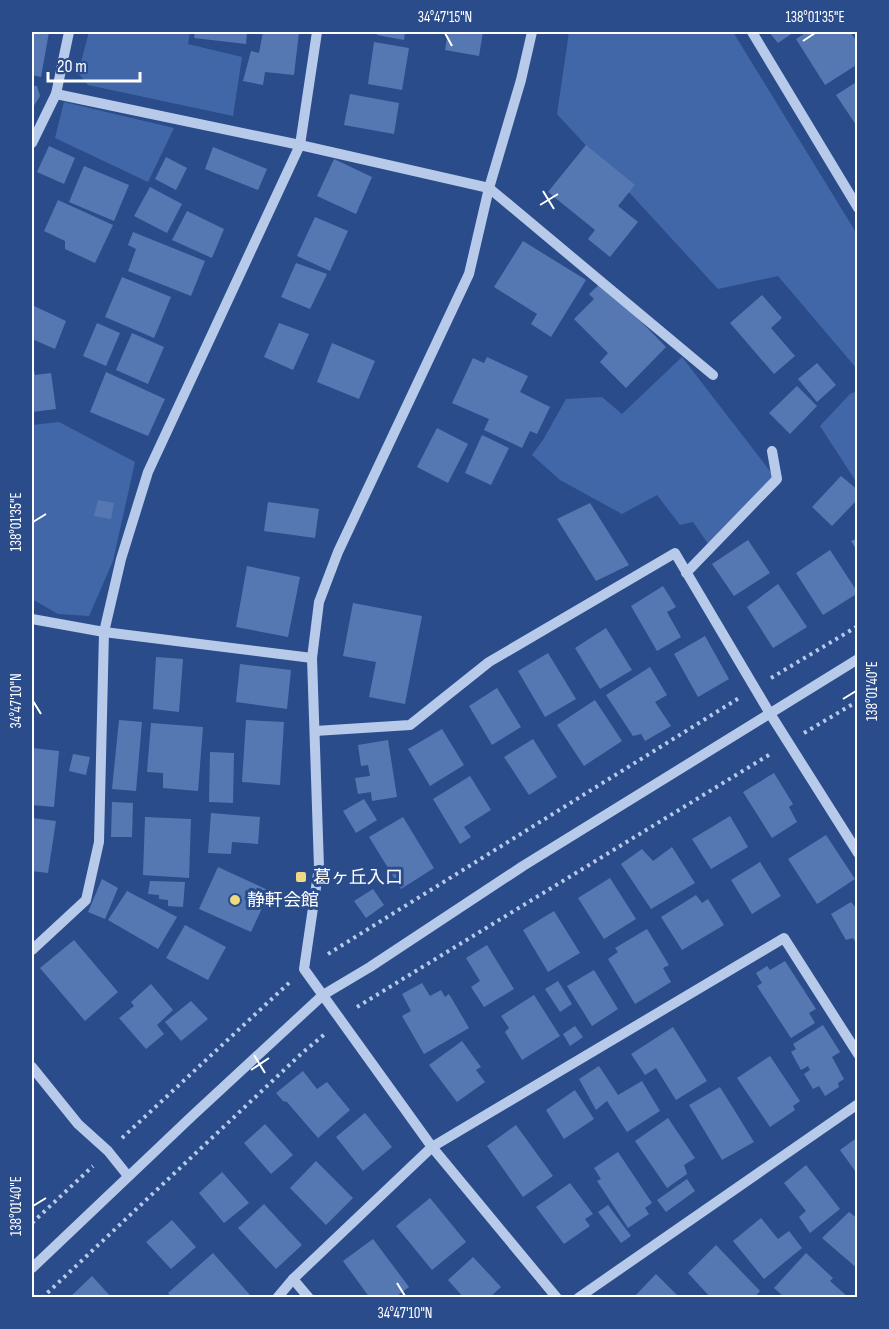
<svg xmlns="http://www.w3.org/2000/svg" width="889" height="1329" viewBox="0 0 889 1329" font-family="'Sofia Sans Condensed','Noto Sans JP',sans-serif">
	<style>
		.green { fill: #4267a8 }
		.building { fill: #5678b2 }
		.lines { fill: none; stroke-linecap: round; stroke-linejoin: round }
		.path { stroke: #b8cae9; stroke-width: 4; stroke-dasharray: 3 4.5; stroke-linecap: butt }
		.minor { stroke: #b8cae9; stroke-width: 10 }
		.ticks { fill: none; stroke: #fff; stroke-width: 2 }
		.poi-dot { fill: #f0d97f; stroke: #2a4c8a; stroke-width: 2 }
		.labels { text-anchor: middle; stroke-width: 6; stroke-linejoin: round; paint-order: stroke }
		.poi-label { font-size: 18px; fill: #fff; stroke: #2a4c8a; text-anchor: start }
		.neatline { fill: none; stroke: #fff; stroke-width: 2 }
		.ticks-label { font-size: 15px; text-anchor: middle; fill: #fff }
	</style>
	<rect width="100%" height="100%" fill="#2a4c8a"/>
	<g class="green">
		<path d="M89,32H190L188,44L242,57L233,116L88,85L78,73Z"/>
		<path d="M569,32H733L857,234V369L778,276L718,289L557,114Z"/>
		<path d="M64,102L174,128L148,182L55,138Z"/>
		<path d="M682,357L780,484L711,548L693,522L680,525L657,495L622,514L560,480L532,455L543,440L566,399L602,397L622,414Z"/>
		<path d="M857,391V483L820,426L850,394Z"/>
		<path d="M59,422L135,462L113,561L89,616L58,614L32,599V425Z"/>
	</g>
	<g class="building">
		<path d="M32,32H49L41,77L32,75Z"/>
		<path d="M195,32H247L246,44L194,38Z"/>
		<path d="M263,32H299L294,75L265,72L263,85L243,81L251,51L259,53Z"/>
		<path d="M378,32H405L404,40L377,35Z"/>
		<path d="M448,32H483L479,56L445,50Z"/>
		<path d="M769,32H794L778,43Z"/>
		<path d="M807,32H850L858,43V64L825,85L796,39Z"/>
		<path d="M374,42L409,48L402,90L368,84Z"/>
		<path d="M858,81V128L836,95Z"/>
		<path d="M32,86H37L40,96L32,109Z"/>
		<path d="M350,94L399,103L394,134L344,125Z"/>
		<path d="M586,145L635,185L618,206L638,222L610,257L588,239L595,230L548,192Z"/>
		<path d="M49,146L75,158L64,184L37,172Z"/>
		<path d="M213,147L267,169L258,190L205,169Z"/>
		<path d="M166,157L187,168L176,190L155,179Z"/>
		<path d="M334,159L372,177L356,214L317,196Z"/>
		<path d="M84,166L129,185L114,221L69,202Z"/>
		<path d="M150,187L182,204L167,233L134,216Z"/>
		<path d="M58,200L113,225L95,263L65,249V241L44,231Z"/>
		<path d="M187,211L224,229L212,258L172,240Z"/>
		<path d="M315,217L348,231L330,271L297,256Z"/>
		<path d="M133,232L205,261L191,296L128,271L136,249L128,245Z"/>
		<path d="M523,241L586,280L551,337L531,324L537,314L494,287Z"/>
		<path d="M296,263L327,274L310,309L281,297Z"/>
		<path d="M122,277L171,297L154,338L105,317Z"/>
		<path d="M602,282L666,347L626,388L600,362L608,353L574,319L594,299L589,294Z"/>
		<path d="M762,295L782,318L771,328L795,356L774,374L730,323Z"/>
		<path d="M32,305L66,321L55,349L32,339Z"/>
		<path d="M97,323L120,333L106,366L83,356Z"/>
		<path d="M279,323L309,334L293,370L264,357Z"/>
		<path d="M132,333L164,347L148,384L116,370Z"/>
		<path d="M332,343L375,361L359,399L317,382Z"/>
		<path d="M487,357L528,376L520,392L550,407L537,434L530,431L522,448L484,430L489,419L452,403L473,358L484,363Z"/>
		<path d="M32,362L35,375L51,373L56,409L32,412Z"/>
		<path d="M817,363L836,385L817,402L798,379Z"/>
		<path d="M106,372L165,399L148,436L90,412Z"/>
		<path d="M797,386L817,406L790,434L769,413Z"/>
		<path d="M437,428L468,444L448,483L417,467Z"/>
		<path d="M482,435L509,448L491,485L465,473Z"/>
		<path d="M841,476L858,490V499L832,526L812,507Z"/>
		<path d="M98,500L114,503L111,519L94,516Z"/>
		<path d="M268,502L319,509L315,538L264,531Z"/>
		<path d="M590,503L629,565L596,581L557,519Z"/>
		<path d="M858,538V552L851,541Z"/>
		<path d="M748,540L770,573L734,596L712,564Z"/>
		<path d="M830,550L858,593L823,615L796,573Z"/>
		<path d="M247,566L300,577L288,637L236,627Z"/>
		<path d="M778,584L807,627L773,648L747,607Z"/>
		<path d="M663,586L676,607L667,612L681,637L657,651L631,606Z"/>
		<path d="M353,603L422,616L405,704L369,697L376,662L343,656Z"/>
		<path d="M606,628L632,670L600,689L575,648Z"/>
		<path d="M705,636L729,679L698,697L674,654Z"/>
		<path d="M548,653L576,699L545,717L518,671Z"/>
		<path d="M156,657L183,659L179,712L153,709Z"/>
		<path d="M240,664L291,670L287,709L236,702Z"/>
		<path d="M650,667L667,695L655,702L671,726L645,741L641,734L633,736L606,695Z"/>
		<path d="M497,688L521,727L492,745L469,706Z"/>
		<path d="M595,700L622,741L584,766L557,725Z"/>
		<path d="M119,720L142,722L136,791L112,789Z"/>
		<path d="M246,720L284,722L280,785L242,782Z"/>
		<path d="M151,723L203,727L198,791L163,788V773L147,772Z"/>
		<path d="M442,729L464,765L430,786L408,749Z"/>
		<path d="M533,739L557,777L529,795L504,757Z"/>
		<path d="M388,740L397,797L372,801L371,792L358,794L355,778L370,776L368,765L361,766L358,745Z"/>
		<path d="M32,748L59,751L54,807L32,805Z"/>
		<path d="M210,752L234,753L233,803L209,802Z"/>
		<path d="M73,754L90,757L86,775L69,771Z"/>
		<path d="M774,773L793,804L789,807L797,822L772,838L743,792Z"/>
		<path d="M470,776L491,810L464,827L471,837L460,844L433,799Z"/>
		<path d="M364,799L377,820L356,833L343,811Z"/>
		<path d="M112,802L133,803L132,837H111Z"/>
		<path d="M211,813L260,817L258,844L232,842L231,854L208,853Z"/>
		<path d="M730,816L748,847L711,869L692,839Z"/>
		<path d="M145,817L191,819L189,878L143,875Z"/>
		<path d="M403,817L434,868L401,889L369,837Z"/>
		<path d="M32,818L56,821L48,873L32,871Z"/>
		<path d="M826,835L855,879L817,904L788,859Z"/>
		<path d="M672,847L695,883L651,909L621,864L642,849L653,861Z"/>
		<path d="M760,862L781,896L752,914L731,880Z"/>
		<path d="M218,867L270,891L251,932L199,909Z"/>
		<path d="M610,878L636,919L604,939L578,898Z"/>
		<path d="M102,879L118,888L105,919L88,912Z"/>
		<path d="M150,881L185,882L183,907L168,906V900L159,899V895L148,894Z"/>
		<path d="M373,889L384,905L366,918L354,901Z"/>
		<path d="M127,891L177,917L158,949L108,920Z"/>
		<path d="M696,895L702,903L708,899L724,925L682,950L661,917Z"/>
		<path d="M851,902L858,910V947L853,938L846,940L831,914Z"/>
		<path d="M554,911L580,953L548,972L523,930Z"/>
		<path d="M185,925L226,947L208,980L166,958Z"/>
		<path d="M647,929L669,965L663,968L671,982L635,1004L608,959L618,952L615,948Z"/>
		<path d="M74,940L118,992L85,1021L40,968Z"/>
		<path d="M487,945L514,989L484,1007L471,987L480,981L466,958Z"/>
		<path d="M785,961L816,1009L809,1013L815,1023L791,1038L757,986L762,983L756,973L767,966L770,970Z"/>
		<path d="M594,970L618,1009L592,1026L567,986Z"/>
		<path d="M558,981L572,1004L560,1012L545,989Z"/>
		<path d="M422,983L430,996L441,990L445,997L449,994L469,1028L424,1054L402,1016L411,1011L402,994Z"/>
		<path d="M151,984L173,1010L157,1025L164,1034L146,1049L119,1018L134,1006L131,1002Z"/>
		<path d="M534,995L560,1036L522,1060L505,1032L509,1028L501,1016Z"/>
		<path d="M191,1001L208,1019L181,1041L165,1022Z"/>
		<path d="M823,1025L840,1052L832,1057L844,1079L838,1083L839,1087L825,1096L819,1086L813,1089L804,1074L810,1070L808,1066L801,1070L791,1052L796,1049L793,1044Z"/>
		<path d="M575,1026L583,1037L570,1046L563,1034Z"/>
		<path d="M673,1027L707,1081L676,1100L656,1068L645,1075L631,1054Z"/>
		<path d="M462,1041L481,1067L476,1070L485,1082L457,1102L429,1065Z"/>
		<path d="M770,1056L800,1101L793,1106L795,1110L770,1127L737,1078Z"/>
		<path d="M599,1066L618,1095L642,1081L660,1111L627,1132L607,1101L596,1110L579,1079Z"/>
		<path d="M303,1071L317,1089L327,1082L350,1110L318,1138L287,1102L283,1101L276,1093Z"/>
		<path d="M720,1087L754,1142L722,1160L689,1105Z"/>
		<path d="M575,1090L594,1119L564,1139L546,1110Z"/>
		<path d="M365,1113L392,1147L363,1171L336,1137Z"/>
		<path d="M668,1118L695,1158L684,1165L687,1174L667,1188L635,1141Z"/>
		<path d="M265,1124L293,1155L271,1174L244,1143Z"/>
		<path d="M516,1125L553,1176L523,1197L487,1146Z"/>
		<path d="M858,1137V1175L840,1150Z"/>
		<path d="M618,1152L652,1203L645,1208L649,1214L628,1228L597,1181L601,1179L594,1168Z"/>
		<path d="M316,1161L353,1198L326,1225L290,1188Z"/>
		<path d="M806,1165L840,1209L810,1233L799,1217L806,1211L784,1183Z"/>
		<path d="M222,1172L249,1203L224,1223L199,1193Z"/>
		<path d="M687,1179L695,1191L666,1212L657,1200Z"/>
		<path d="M570,1183L593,1214L585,1219L590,1226L564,1244L536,1207Z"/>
		<path d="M430,1198L466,1242L432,1270L396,1226Z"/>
		<path d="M264,1204L302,1245L276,1269L238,1228Z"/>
		<path d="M608,1205L631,1236L621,1243L598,1212Z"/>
		<path d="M849,1212L858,1219V1269L822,1238Z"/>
		<path d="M761,1218L778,1239L789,1231L802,1248L764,1279L733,1241Z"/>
		<path d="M172,1220L196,1247L171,1269L146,1242Z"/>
		<path d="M373,1239L409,1287L394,1298H370L343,1261Z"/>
		<path d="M716,1245L760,1291L754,1298H711L688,1273Z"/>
		<path d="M213,1253L250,1295L248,1298H172L168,1293Z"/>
		<path d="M806,1253L833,1278L830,1281L849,1298H785L774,1288Z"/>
		<path d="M473,1257L501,1287L489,1298H464L448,1280Z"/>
		<path d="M656,1274L680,1298H633Z"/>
		<path d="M92,1276L112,1298H69Z"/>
	</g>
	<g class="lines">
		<g class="path">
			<path d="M771,678L858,626"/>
			<path d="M804,733L858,701"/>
			<path d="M328,954L739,698"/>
			<path d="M357,1007L772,753"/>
			<path d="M122,1138L290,982"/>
			<path d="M32,1223L93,1166"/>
			<path d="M42,1298L301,1054L326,1033"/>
		</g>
		<g class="minor">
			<path d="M532,32L521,80L489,188L469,274L338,552L319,602L312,658L319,867L304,969L432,1147L557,1298"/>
			<path d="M752,32L858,208"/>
			<path d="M56,94L300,145L489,188L713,375"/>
			<path d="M32,143L56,94L69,32"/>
			<path d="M686,573L777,479L772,451"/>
			<path d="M32,619L104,632L312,658"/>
			<path d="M315,731L410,725L489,662L675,553L769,712L858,853"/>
			<path d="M32,950L86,900L99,842L104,632L121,559L148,472L300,145L317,32"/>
			<path d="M32,1067L78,1124L108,1151L128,1176"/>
			<path d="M32,1268L192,1116L323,995L370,967L523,866L858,659"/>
			<path d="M293,1279L309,1298"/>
			<path d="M277,1298L293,1279L432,1147L784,938L858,1054"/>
			<path d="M578,1298L858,1104"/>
		</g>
	</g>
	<path class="ticks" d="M445,33L452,46M803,41L815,33M543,191L554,209M540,205L558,194M33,522L46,514M843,699L856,691M33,701L41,714M254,1055L265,1073M251,1070L269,1058M33,1206L46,1198M397,1283L405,1296"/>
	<g class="poi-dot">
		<rect x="295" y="871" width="12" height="12" rx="3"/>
		<circle cx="235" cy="900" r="6"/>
	</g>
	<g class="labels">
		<g class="poi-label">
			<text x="313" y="883">葛ヶ丘入口</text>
			<text x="247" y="906">静軒会館</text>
		</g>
	</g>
	<rect width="889" height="1329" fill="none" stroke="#2a4c8a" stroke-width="66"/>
	<path d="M48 72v9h92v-9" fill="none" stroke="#ffffff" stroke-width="3"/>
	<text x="57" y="72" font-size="18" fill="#ffffff" stroke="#2a4c8a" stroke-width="4.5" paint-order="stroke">20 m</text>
	<rect x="33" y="33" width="823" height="1263" class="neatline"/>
	<g class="ticks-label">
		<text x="445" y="22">34°47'15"N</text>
		<text x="815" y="22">138°01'35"E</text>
		<text transform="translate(16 522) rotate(-90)" y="5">138°01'35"E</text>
		<text transform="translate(872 691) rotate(-90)" y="5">138°01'40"E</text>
		<text transform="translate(16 701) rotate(-90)" y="5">34°47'10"N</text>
		<text transform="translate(16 1206) rotate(-90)" y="5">138°01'40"E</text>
		<text x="405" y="1318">34°47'10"N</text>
	</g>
</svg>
